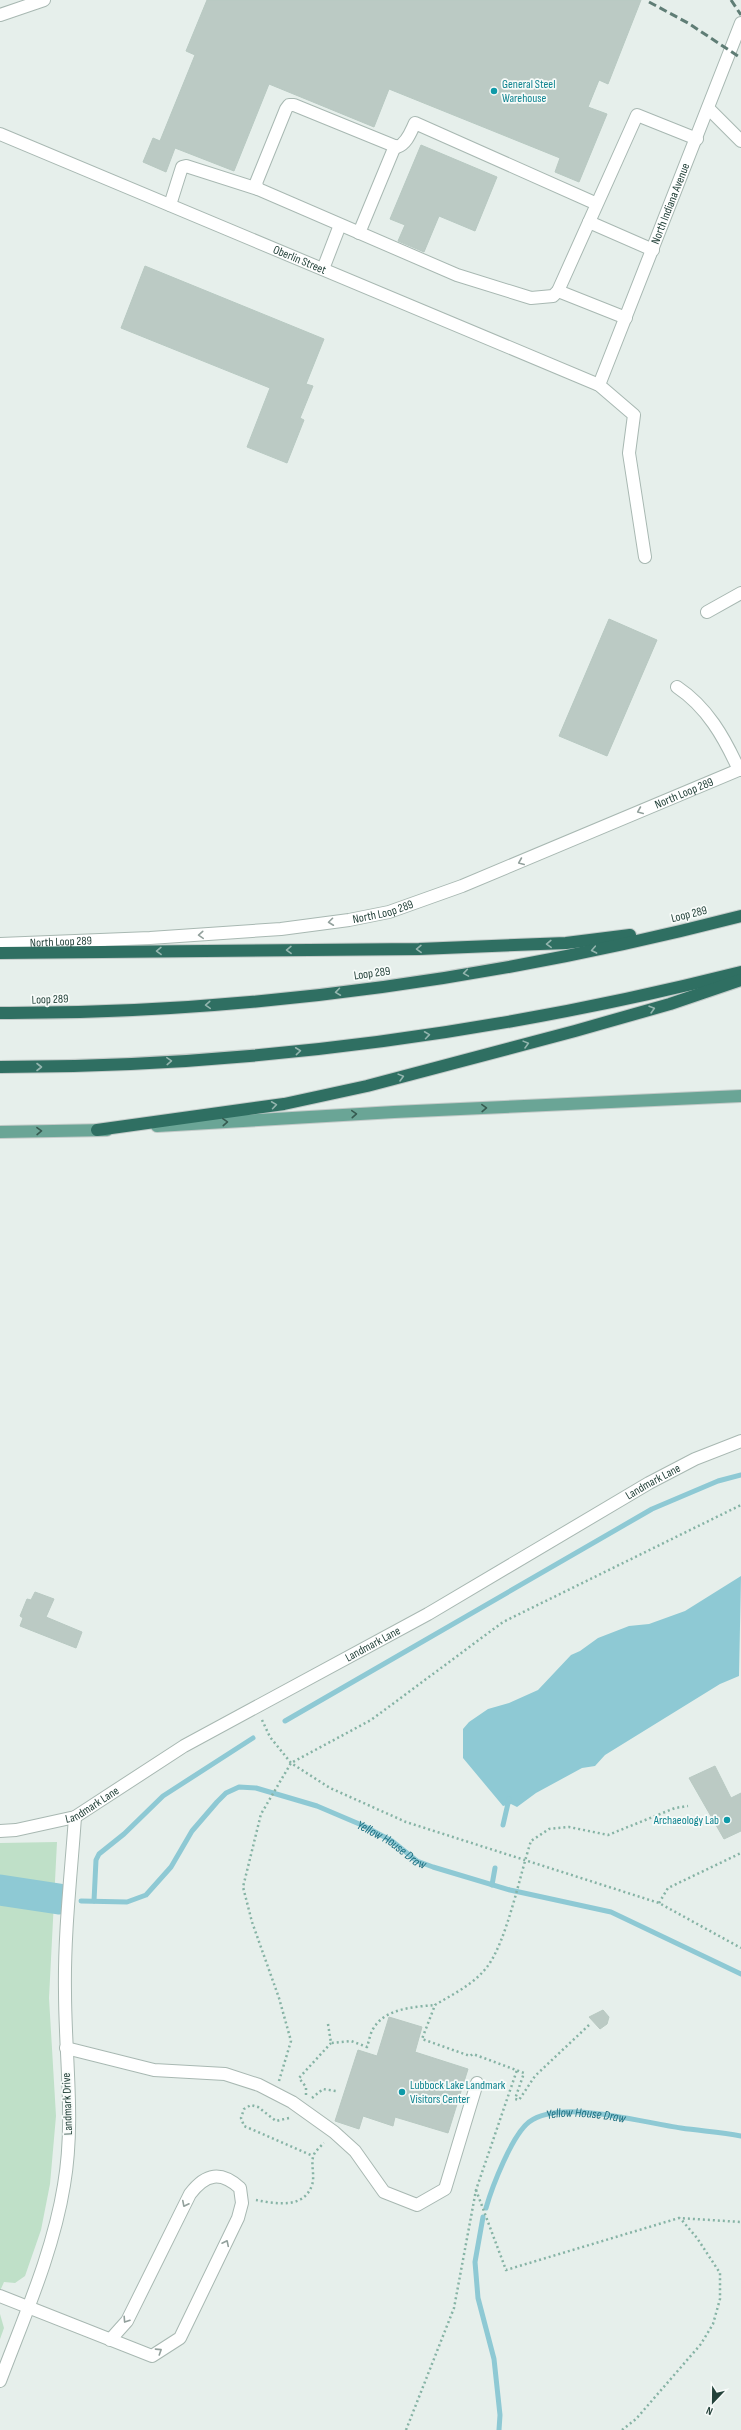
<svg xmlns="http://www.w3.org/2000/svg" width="741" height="2430" viewBox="0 0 741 2430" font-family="'Sofia Sans Condensed',sans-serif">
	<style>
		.green { fill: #bfe0c8 }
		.water { fill: #8ec9d4 }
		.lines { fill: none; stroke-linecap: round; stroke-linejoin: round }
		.stream { stroke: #8ec9d4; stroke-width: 5 }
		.river { stroke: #8ec9d4; stroke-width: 31 }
		.building { fill: #bbcac4; stroke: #b8c9c2 }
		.minor-casing { stroke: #a8b8b2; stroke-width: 14 }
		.major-casing { stroke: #c2cac8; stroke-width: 14 }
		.highway-casing { stroke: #c2cac8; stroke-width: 14 }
		.path { stroke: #86b3a5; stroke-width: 2.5; stroke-dasharray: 2 3; stroke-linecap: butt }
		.minor { stroke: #fff; stroke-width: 12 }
		.major { stroke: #6aa596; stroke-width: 12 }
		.highway { stroke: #2f6f62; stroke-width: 12 }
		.rail { stroke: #5f7d75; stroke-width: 3; stroke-dasharray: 8 4; stroke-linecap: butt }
		.oneway { stroke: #92a09c }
		.oneway2 { stroke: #93b5ae }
		.oneway3 { stroke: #365b51 }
		.culture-dot { fill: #0f9aa8; stroke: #f7fbf9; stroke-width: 1.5 }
		.labels { text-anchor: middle; stroke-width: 3.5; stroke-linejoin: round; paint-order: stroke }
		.culture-label { font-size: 12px; fill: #0d838f; stroke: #f7fbf9; text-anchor: start }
		.street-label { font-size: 12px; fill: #24423a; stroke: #f7fbf9 }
		.water-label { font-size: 13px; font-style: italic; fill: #1c6f80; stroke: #f7fbf9 }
	</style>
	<rect width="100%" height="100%" fill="#e6efeb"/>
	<g class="green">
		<path d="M57,1842L49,1998L56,2116L50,2184L41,2230L25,2276L15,2283L4,2282L0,2291V1843Z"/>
		<path d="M0,2314L4,2328L0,2339Z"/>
	</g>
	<path class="water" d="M741,1576L739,1676L720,1684L605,1755L595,1766L582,1768L536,1793L517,1807L511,1804L503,1806L463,1758V1729L469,1722L488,1709L509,1703L538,1690L571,1655L580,1651L598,1638L629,1626L649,1624L685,1611Z"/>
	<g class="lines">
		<g class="stream">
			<path d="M285,1721L652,1509L718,1481L741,1475"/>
			<path d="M503,1825L509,1799"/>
			<path d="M492,1885L495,1868"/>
			<path id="s1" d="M81,1901L127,1902L146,1895L171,1867L192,1831L217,1802L226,1793L239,1787L256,1788L317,1806L364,1826L392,1841L417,1861L433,1867L510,1890L611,1912L741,1974"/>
			<path d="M94,1901L96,1860L99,1854L124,1834L163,1796L253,1738"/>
			<path id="s2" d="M486,2208C492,2187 512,2135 529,2122C561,2098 643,2123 681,2128C701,2131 721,2132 741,2136"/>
			<path d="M483,2217L475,2262L478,2298L494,2359L500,2415L499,2430"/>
		</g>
		<path class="river" d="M0,1890L59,1899"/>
	</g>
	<g class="building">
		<path d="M207,0H641L608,84L599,80L588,107L607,114L579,182L555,172L560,158L389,89L374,127L269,84L234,171L175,148L166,172L143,162L153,138L160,141L195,55L186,51Z"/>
		<path d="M421,145L497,177L475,231L439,216L424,252L398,241L405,225L390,219Z"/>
		<path d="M145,266L324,339L306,384L313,386L300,418L304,420L287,463L247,447L270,388L121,328Z"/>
		<path d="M609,619L657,640L607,756L559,736Z"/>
		<path d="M35,1592L54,1599L46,1617L82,1632L76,1648L20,1626L23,1618L20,1616L27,1599L31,1600Z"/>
		<path d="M715,1766L731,1798L741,1793V1831L724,1839L689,1778Z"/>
		<path d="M603,2010L609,2017L607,2024L600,2029L589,2017Z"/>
		<path d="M389,2017L422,2027L415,2052L468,2069L448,2133L395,2117L393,2126L363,2116L359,2129L335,2121L358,2050L377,2056Z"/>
	</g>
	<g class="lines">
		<g class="minor-casing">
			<g id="minor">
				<path d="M0,15L44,0"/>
				<path d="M709,109L741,141"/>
				<path id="s3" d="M0,134L599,385L634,415L629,453L645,557"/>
				<path d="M597,204L415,123C411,131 407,144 397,147L294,105H289L286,109L256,183L258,189L457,275L531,298L553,296L558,291L637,115L697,139"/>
				<path d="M170,205L182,167L186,166L258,189"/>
				<path d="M589,222L653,250"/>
				<path d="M359,233L395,146"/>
				<path d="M323,269L340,225"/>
				<path d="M558,291L626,318"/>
				<path id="s4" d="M599,385L741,23"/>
				<path d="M707,612L741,593"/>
				<path d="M677,687C707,707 724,737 739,770"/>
				<path id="s5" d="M0,944L150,938L281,929L349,920L389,912L462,886L741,769"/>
				<path id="s6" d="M0,1831L16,1830L75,1817L184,1746L428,1614L649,1483L695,1459L741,1441"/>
				<path d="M66,2048L154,2070L225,2074L259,2085L292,2102L334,2132L355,2151L384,2192L417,2205L445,2189L477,2083"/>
				<path d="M0,2296L152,2356L180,2338L238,2218L242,2203L240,2188C221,2171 206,2173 190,2194L127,2321L110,2340"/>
				<path d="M0,2381C24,2317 53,2253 64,2185C75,2122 65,2056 65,1992C64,1934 71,1875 75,1817"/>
			</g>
		</g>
		<g class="major-casing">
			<g id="major">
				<path d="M157,1126L394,1112L741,1096"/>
				<path d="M0,1132L107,1130"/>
			</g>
		</g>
		<g class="highway-casing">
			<g id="highway">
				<path d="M0,953L419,949L566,943L630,935"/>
				<path d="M0,1013C249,1014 500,978 741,916"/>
				<path d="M0,1067C250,1067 499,1033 741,972"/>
				<path d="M97,1130L284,1104L367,1086L575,1031L670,1004L741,980"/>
			</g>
		</g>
		<g class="path">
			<path d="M262,1720L270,1737L291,1763L330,1788L406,1822L659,1903L741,1948"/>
			<path d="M659,1903L668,1888L741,1853"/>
			<path d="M328,2024L331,2043L351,2041L367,2047C369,2041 370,2034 373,2029C385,2008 414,2007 435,2005"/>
			<path d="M589,2025L535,2076L519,2100L515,2099L524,2073L473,2054L470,2056L422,2039L435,2005C453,1994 473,1985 487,1967C507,1941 520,1874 531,1841L549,1829L569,1827L608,1835L675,1808L688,1806"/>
			<path d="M279,2081L291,2041L279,1998L252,1922L243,1887L261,1814L291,1763L371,1720L503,1622L741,1505"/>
			<path d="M306,2095V2087L299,2078L331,2043"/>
			<path d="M312,2098L323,2089L336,2091"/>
			<path d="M289,2118L276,2121L258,2107L251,2105L244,2109L241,2118L244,2126L313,2156"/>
			<path d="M476,2190L506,2270L679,2218L741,2222"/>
			<path d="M256,2200C276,2204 304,2209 312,2185C315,2176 311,2166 313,2157C314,2152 321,2146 324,2143"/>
			<path d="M406,2430L454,2308L476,2190L517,2070"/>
			<path d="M622,2430L636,2419L701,2344L713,2324L720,2299V2273L697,2238L680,2218"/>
		</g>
		<use href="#minor" class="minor"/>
		<use href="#major" class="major"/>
		<use href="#highway" class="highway"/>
		<g class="rail">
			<path d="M731,0L741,15"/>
			<path d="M649,2L688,23L741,58"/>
		</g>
	</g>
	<defs><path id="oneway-chevron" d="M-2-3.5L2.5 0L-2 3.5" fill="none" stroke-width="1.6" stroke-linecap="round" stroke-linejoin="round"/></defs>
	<g class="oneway">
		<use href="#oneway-chevron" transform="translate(640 811) rotate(157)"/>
		<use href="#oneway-chevron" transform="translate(521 862) rotate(157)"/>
		<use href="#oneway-chevron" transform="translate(331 922) rotate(173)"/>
		<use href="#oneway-chevron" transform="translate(201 935) rotate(176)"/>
		<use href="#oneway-chevron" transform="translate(185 2204) rotate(117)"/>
		<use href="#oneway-chevron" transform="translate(226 2243) rotate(-64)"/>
		<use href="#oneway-chevron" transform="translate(126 2320) rotate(123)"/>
		<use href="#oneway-chevron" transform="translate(159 2351) rotate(-33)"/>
	</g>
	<g class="oneway2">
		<use href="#oneway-chevron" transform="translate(549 944) rotate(178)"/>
		<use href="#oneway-chevron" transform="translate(419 949) rotate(179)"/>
		<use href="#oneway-chevron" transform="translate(289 950) rotate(179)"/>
		<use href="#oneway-chevron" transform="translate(594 950) rotate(169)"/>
		<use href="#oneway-chevron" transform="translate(159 951) rotate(179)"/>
		<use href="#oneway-chevron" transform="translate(466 973) rotate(171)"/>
		<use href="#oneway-chevron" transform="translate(338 992) rotate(172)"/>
		<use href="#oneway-chevron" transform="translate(208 1005) rotate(176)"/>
		<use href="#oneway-chevron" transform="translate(652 1009) rotate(-16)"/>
		<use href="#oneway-chevron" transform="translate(427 1035) rotate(-8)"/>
		<use href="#oneway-chevron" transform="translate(526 1044) rotate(-15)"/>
		<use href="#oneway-chevron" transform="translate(298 1051) rotate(-6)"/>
		<use href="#oneway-chevron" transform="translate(169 1061) rotate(-3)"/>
		<use href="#oneway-chevron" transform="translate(39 1067)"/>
		<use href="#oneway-chevron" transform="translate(401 1077) rotate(-15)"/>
		<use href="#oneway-chevron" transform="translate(274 1105) rotate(-8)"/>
	</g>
	<g class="oneway3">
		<use href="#oneway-chevron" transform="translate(484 1108) rotate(-2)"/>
		<use href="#oneway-chevron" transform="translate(354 1114) rotate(-4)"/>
		<use href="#oneway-chevron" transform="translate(225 1122) rotate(-4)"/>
		<use href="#oneway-chevron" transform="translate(39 1131) rotate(-1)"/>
	</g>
	<g class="culture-dot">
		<circle cx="494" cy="91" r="4"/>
		<circle cx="727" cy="1820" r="4"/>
		<circle cx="402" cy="2092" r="4"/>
	</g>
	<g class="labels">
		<g class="culture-label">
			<text x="502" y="88">General Steel<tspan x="502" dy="14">Warehouse</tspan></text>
			<text x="719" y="1824" text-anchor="end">Archaeology Lab</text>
			<text x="410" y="2089">Lubbock Lake Landmark<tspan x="410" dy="14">Visitors Center</tspan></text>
		</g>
		<g class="street-label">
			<text dy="4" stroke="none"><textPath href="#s4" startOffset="195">North Indiana Avenue</textPath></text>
			<text dy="4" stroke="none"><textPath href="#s3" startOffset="325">Oberlin Street</textPath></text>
			<text dy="4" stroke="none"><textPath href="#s5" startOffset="709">North Loop 289</textPath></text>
			<text dy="4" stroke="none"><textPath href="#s5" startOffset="385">North Loop 289</textPath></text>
			<text transform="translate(689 914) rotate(-14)" y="4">Loop 289</text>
			<text dy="4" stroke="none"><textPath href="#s5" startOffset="61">North Loop 289</textPath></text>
			<text transform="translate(372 973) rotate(-8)" y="4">Loop 289</text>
			<text transform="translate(50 999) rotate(-2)" y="4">Loop 289</text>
			<text dy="4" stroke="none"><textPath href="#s6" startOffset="745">Landmark Lane</textPath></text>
			<text dy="4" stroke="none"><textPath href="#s6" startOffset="421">Landmark Lane</textPath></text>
			<text dy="4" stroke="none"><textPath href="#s6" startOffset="97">Landmark Lane</textPath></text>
			<text transform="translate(67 2104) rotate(-92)" y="4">Landmark Drive</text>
		</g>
		<g class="water-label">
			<text dy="5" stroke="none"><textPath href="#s1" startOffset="376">Yellow House Draw</textPath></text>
			<text dy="5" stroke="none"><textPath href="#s2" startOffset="156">Yellow House Draw</textPath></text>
		</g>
	</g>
	<g transform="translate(713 2402) rotate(202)" stroke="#f7fbf9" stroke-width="3" paint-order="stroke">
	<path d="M0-3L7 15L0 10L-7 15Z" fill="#24423a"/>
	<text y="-6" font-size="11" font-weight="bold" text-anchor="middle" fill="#24423a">N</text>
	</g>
</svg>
